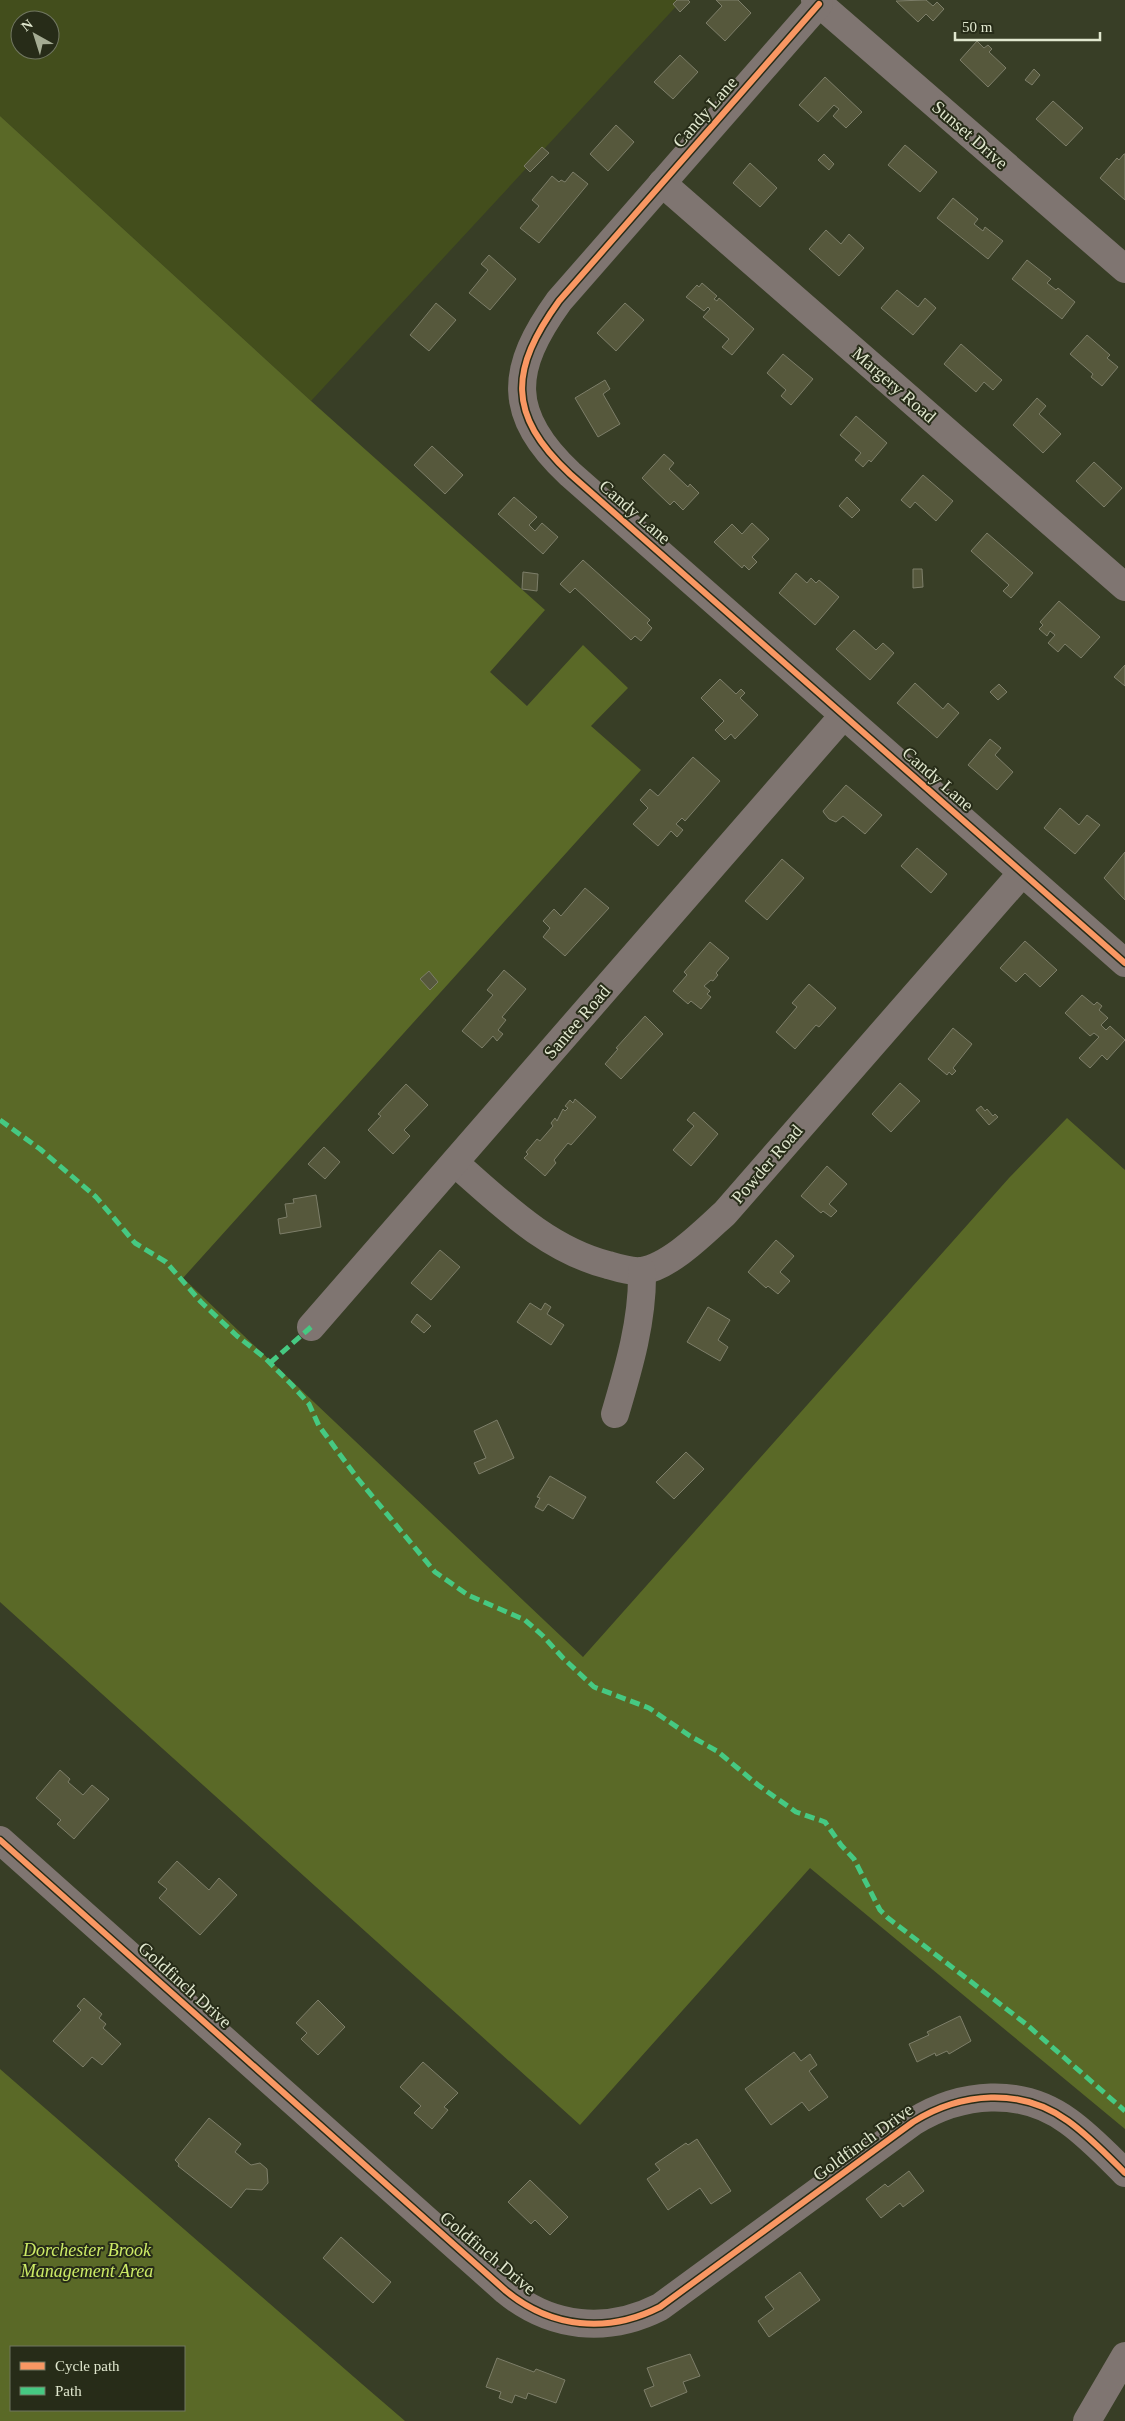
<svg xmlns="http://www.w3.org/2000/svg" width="1125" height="2421" viewBox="0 0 1125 2421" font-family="'Times New Roman',serif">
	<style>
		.built { fill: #434e1c; fill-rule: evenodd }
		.green { fill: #5a6927; fill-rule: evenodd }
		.building { fill: #56583c; stroke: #7d7e69 }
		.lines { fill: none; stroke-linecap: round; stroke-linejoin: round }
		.minor { stroke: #7f7571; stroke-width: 28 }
		.quiet { stroke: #46c982; stroke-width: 5; stroke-dasharray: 10 5; stroke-linecap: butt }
		.cycleway-casing { stroke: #272c18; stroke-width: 9 }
		.cycleway { stroke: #f99763; stroke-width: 6 }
		.labels { text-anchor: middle; stroke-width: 4; stroke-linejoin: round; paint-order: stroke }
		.street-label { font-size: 18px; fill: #e0e7ce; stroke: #272c18 }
		.park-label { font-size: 18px; font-style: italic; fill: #ccea66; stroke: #272c18 }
	</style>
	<rect width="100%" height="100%" fill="#383e26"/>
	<path class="built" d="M0,0H682L311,401L0,116ZM20,20H50V50H20Z"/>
	<g class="green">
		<path d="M0,116L311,401L545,610L490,672L527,706L583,645L628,688L591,726L641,770L183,1278L583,1657L1009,1178L1067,1118L1125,1170V2129L810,1868L580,2125L0,1602Z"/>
		<path d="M0,2069L362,2384L405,2421H0ZM184,2347V2410H11V2347Z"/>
	</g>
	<g class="building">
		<path d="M677,0H688L690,2L680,12L673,4Z"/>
		<path d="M716,0H738L751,13L725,41L706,23L722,6Z"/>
		<path d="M926,0L933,6L937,2L944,9L933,21L926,14L918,22L896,1Z"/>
		<path d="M977,41L984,48L988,45L992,49L989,52L1006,68L988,87L960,60Z"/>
		<path d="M680,55L698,72L673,99L654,82Z"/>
		<path d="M1034,69L1040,75L1032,85L1025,80Z"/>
		<path d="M825,77L862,112L846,128L833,116L839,109L834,105L818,122L799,105Z"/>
		<path d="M1053,101L1083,128L1066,146L1036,119Z"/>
		<path d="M616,125L634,142L608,171L590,154Z"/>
		<path d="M905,145L937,172L920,192L888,165Z"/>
		<path d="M542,147L549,153L530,172L524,166Z"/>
		<path d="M824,154L834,164L829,170L818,160Z"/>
		<path d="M1124,154H1125V200L1100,178L1117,158L1119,160Z"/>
		<path d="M750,163L777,188L760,207L733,183Z"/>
		<path d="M573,172L588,184L539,243L520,228L539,206L532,200L552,176L559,182L561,180L565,182Z"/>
		<path d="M953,198L978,219L974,224L983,231L985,227L1003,241L988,259L937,218Z"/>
		<path d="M826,230L841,244L849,234L864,248L839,276L809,249Z"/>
		<path d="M489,255L516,279L490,310L469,293L488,270L481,264Z"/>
		<path d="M1027,260L1051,279L1047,283L1056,290L1058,288L1075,302L1062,319L1012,279Z"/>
		<path d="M702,283L717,296L714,299L717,301L719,298L754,329L732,355L722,347L729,339L703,317L710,309L708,307L704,311L686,297L697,285L699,287Z"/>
		<path d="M897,290L918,307L925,298L936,308L913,335L881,308Z"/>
		<path d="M436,303L456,320L429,351L410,335Z"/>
		<path d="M625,303L644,320L616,351L597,333Z"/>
		<path d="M1087,335L1110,355L1107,358L1118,367L1102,386L1091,377L1093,374L1070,354Z"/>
		<path d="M961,344L1002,380L993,390L984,382L976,392L944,364Z"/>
		<path d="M783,354L813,379L791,405L781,396L786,390L767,373Z"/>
		<path d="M605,380L610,389L603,394L620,424L598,437L575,398Z"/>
		<path d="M1037,398L1046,406L1039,414L1061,434L1043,453L1013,425Z"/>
		<path d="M856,416L887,443L871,462L869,460L863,467L855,460L861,453L840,435Z"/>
		<path d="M432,446L463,475L445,494L414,465Z"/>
		<path d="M664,454L674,463L669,469L688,487L690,484L699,493L683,510L674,501L670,505L642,478Z"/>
		<path d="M1094,462L1122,488L1104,507L1076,481Z"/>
		<path d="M923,475L953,501L936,521L915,502L910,508L901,500Z"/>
		<path d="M514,497L537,517L529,525L535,531L542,523L558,537L543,554L498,514Z"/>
		<path d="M847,497L860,510L852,518L839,506Z"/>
		<path d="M752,523L769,539L752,557L757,562L749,570L744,565L742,568L714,542L732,524L742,534Z"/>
		<path d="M987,533L1033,573L1011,598L1003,591L1009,585L971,551Z"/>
		<path d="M583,560L650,620L647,623L652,628L641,641L635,636L631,640L575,588L570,593L560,584Z"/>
		<path d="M913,569H922L923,587L913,588Z"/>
		<path d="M523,572L538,574L537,591L522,589Z"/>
		<path d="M796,573L807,583L811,578L816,583L819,580L839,597L815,625L779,593Z"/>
		<path d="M1059,601L1100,637L1081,658L1065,644L1058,652L1048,643L1055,635L1050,631L1047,636L1039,629L1043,625L1040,622Z"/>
		<path d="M854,630L876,650L883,643L894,653L870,680L836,649Z"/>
		<path d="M1125,665V686L1114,677Z"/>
		<path d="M720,679L736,694L741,689L745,693L740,698L758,715L735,739L731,734L725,740L715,730L724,721L701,698Z"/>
		<path d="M915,683L943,709L948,703L959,713L937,738L897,703Z"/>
		<path d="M999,684L1007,692L998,700L990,692Z"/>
		<path d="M990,739L1001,748L995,755L1013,772L997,790L968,765Z"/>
		<path d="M693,757L720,781L685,821L682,818L676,824L683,830L677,837L671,831L658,846L633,824L648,808L640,800L650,789L658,796Z"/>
		<path d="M846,785L882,815L865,834L843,816L836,822L829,819L824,813L823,811Z"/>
		<path d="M1060,808L1079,825L1087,815L1100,825L1075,854L1044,828Z"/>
		<path d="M917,848L947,874L931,893L901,866Z"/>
		<path d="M1125,852V900L1104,878Z"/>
		<path d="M782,859L804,878L767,920L745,901Z"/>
		<path d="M585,888L609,908L565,956L543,937L550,928L543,921L554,909L561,916Z"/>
		<path d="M1025,941L1057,970L1040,987L1025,973L1016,982L1000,968Z"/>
		<path d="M710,942L729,958L716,973L718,975L713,981L711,980L704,986L710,991L707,994L711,997L701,1009L691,1001L688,1004L673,991L687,975L684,972Z"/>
		<path d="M504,970L526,989L502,1017L506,1020L498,1030L503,1034L497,1041L493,1036L482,1048L462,1031L493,995L487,990Z"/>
		<path d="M429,971L438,982L430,990L420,979Z"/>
		<path d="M809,984L836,1008L819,1027L816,1025L795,1049L776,1032L797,1007L792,1003Z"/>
		<path d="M1082,995L1094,1005L1097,1002L1102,1006L1099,1010L1108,1018L1101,1025L1106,1030L1110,1026L1125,1040L1107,1060L1102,1055L1090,1068L1079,1058L1099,1037L1094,1033L1090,1036L1065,1013Z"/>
		<path d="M645,1016L663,1034L621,1079L605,1064L618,1049L616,1048Z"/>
		<path d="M953,1028L972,1044L953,1068L956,1071L952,1075L949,1072L947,1075L928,1059Z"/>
		<path d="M900,1083L920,1101L891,1132L872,1114Z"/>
		<path d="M406,1084L428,1105L404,1130L410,1136L393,1154L368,1130L381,1116L378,1114Z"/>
		<path d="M575,1099L596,1117L571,1145L568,1143L554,1160L556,1163L545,1176L524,1158L528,1154L526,1152L537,1139L540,1141L553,1126L551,1123L555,1118L557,1121L563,1109L565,1111L568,1108L565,1106L570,1100L573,1103Z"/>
		<path d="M981,1106L985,1111L987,1109L993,1116L995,1114L998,1117L989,1125L976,1110Z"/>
		<path d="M694,1112L718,1134L691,1166L673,1150L694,1126L687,1120Z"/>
		<path d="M324,1147L340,1162L325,1179L308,1164Z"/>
		<path d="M827,1166L847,1184L829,1204L837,1211L831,1217L823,1211L821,1213L801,1196Z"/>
		<path d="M316,1195L321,1227L280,1234L278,1219L287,1217L285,1204L294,1203L293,1199Z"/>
		<path d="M776,1240L794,1256L780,1272L790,1281L778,1294L768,1286L766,1288L748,1272Z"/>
		<path d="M440,1250L460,1267L431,1300L411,1283Z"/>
		<path d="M530,1303L541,1310L545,1303L551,1307L547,1314L564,1325L551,1345L517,1322Z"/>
		<path d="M708,1307L730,1320L718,1340L728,1347L720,1361L687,1342Z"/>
		<path d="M417,1314L431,1326L424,1333L411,1322Z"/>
		<path d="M497,1420L514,1458L479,1474L474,1463L486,1458L474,1431Z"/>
		<path d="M686,1452L704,1469L674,1499L656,1482Z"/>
		<path d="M550,1476L586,1497L573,1519L548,1504L543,1511L535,1507L540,1498L537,1497Z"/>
		<path d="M60,1770L70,1779L68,1782L83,1795L92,1785L109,1799L74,1839L57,1824L61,1820L36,1798Z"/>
		<path d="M177,1861L209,1890L219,1878L237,1895L200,1935L159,1898L167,1889L158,1882Z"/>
		<path d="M84,1998L102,2014L99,2018L106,2024L103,2028L121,2044L102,2065L92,2057L83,2067L53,2041L81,2010L77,2006Z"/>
		<path d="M318,2000L345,2027L318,2055L301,2039L307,2033L296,2023Z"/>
		<path d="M960,2016L971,2041L949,2054L947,2051L936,2056L935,2053L917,2062L909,2044L929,2035L927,2032Z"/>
		<path d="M794,2052L801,2061L810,2054L817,2065L809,2071L828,2097L809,2111L802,2102L771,2125L745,2089Z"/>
		<path d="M423,2062L458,2093L444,2107L448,2110L432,2129L414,2113L421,2106L400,2087Z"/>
		<path d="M209,2118L241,2144L235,2152L251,2165L260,2163L267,2169L268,2183L262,2190L246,2189L231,2208L178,2166L179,2164L175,2160Z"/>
		<path d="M697,2139L731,2191L711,2204L700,2188L668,2210L647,2179L660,2170L655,2164L686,2143L688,2145Z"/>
		<path d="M909,2171L924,2191L903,2207L900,2203L881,2218L866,2199L885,2184L888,2187Z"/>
		<path d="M530,2180L568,2217L550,2235L535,2220L531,2224L508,2202Z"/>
		<path d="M341,2237L391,2282L373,2303L323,2258Z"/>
		<path d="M800,2272L820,2300L769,2337L758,2321L774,2309L765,2297Z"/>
		<path d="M690,2354L700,2376L683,2382L687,2392L651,2407L644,2390L654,2386L647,2368Z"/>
		<path d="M497,2358L534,2372L536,2369L565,2380L556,2403L528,2393L526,2399L515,2395L512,2403L499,2398L501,2392L486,2387Z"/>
	</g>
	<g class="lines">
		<g class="minor">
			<path d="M815,0L1125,269"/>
			<path d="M819,4L559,301C510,369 506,414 570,474L1125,963"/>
			<path d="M662,183L1125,587"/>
			<path d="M455,1163C501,1203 546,1249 608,1265C618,1268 630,1272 641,1271C670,1267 704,1232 725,1213L1022,873"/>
			<path d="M311,1327L843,716"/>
			<path d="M615,1414C629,1367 643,1320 642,1271"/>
			<path d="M0,1840L506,2291C551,2328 607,2334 660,2307L913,2122C961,2092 1021,2087 1068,2121C1089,2136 1107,2155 1125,2173"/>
			<path d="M1087,2421L1125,2356"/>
		</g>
		<g class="quiet">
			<path d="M0,1120L40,1149L96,1197L135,1243L166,1262L201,1302L237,1336L265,1358L292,1385L309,1404L319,1426L358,1479L435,1572L468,1595L525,1620L543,1636L563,1658L594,1687L649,1708L690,1736L717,1751L758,1785L796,1812L825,1822L841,1845L854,1859L880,1910L888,1918L1026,2024L1125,2111"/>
			<path d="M270,1363L311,1327"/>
		</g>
		<g class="cycleway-casing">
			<g id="cycleway">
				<path d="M819,4L559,301C510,369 506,414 570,474L1125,963"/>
				<path d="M0,1840L506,2291C551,2328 607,2334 660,2307L913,2122C961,2092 1021,2087 1068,2121C1089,2136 1107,2155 1125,2173"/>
			</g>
		</g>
		<use href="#cycleway" class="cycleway"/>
	</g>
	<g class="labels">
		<g class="street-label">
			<text transform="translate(705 112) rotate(-49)" y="6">Candy Lane</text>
			<text transform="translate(970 135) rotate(41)" y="6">Sunset Drive</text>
			<text transform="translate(894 385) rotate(41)" y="6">Margery Road</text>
			<text transform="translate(635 512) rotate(41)" y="6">Candy Lane</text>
			<text transform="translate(938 779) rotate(41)" y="6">Candy Lane</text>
			<text transform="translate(577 1022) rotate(-49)" y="6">Santee Road</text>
			<text transform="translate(767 1164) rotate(-49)" y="6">Powder Road</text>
			<text transform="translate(185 1985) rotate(42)" y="6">Goldfinch Drive</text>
			<text transform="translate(863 2142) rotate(-36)" y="6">Goldfinch Drive</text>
			<text transform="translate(488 2253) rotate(40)" y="6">Goldfinch Drive</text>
		</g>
		<g class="park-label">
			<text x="87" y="2256">Dorchester Brook<tspan x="87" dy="21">Management Area</tspan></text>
		</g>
	</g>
	<rect x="10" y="2346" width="175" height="65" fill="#272c18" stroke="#717761"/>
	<rect x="20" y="2362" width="25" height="8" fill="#f99763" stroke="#717761"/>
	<text x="55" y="2371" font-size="15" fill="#e0e7ce">Cycle path</text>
	<rect x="20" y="2387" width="25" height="8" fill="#46c982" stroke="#717761"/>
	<text x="55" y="2396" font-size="15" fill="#e0e7ce">Path</text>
	<g transform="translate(35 35) rotate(321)"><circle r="24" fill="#272c18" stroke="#717761"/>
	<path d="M0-4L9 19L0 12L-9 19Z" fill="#a5ac93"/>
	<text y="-8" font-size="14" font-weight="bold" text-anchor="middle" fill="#e0e7ce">N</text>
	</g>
	<path d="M955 32v8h145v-8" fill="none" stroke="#e0e7ce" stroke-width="2.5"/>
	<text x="962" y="32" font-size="15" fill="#e0e7ce" stroke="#272c18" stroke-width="4" paint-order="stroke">50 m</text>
</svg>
